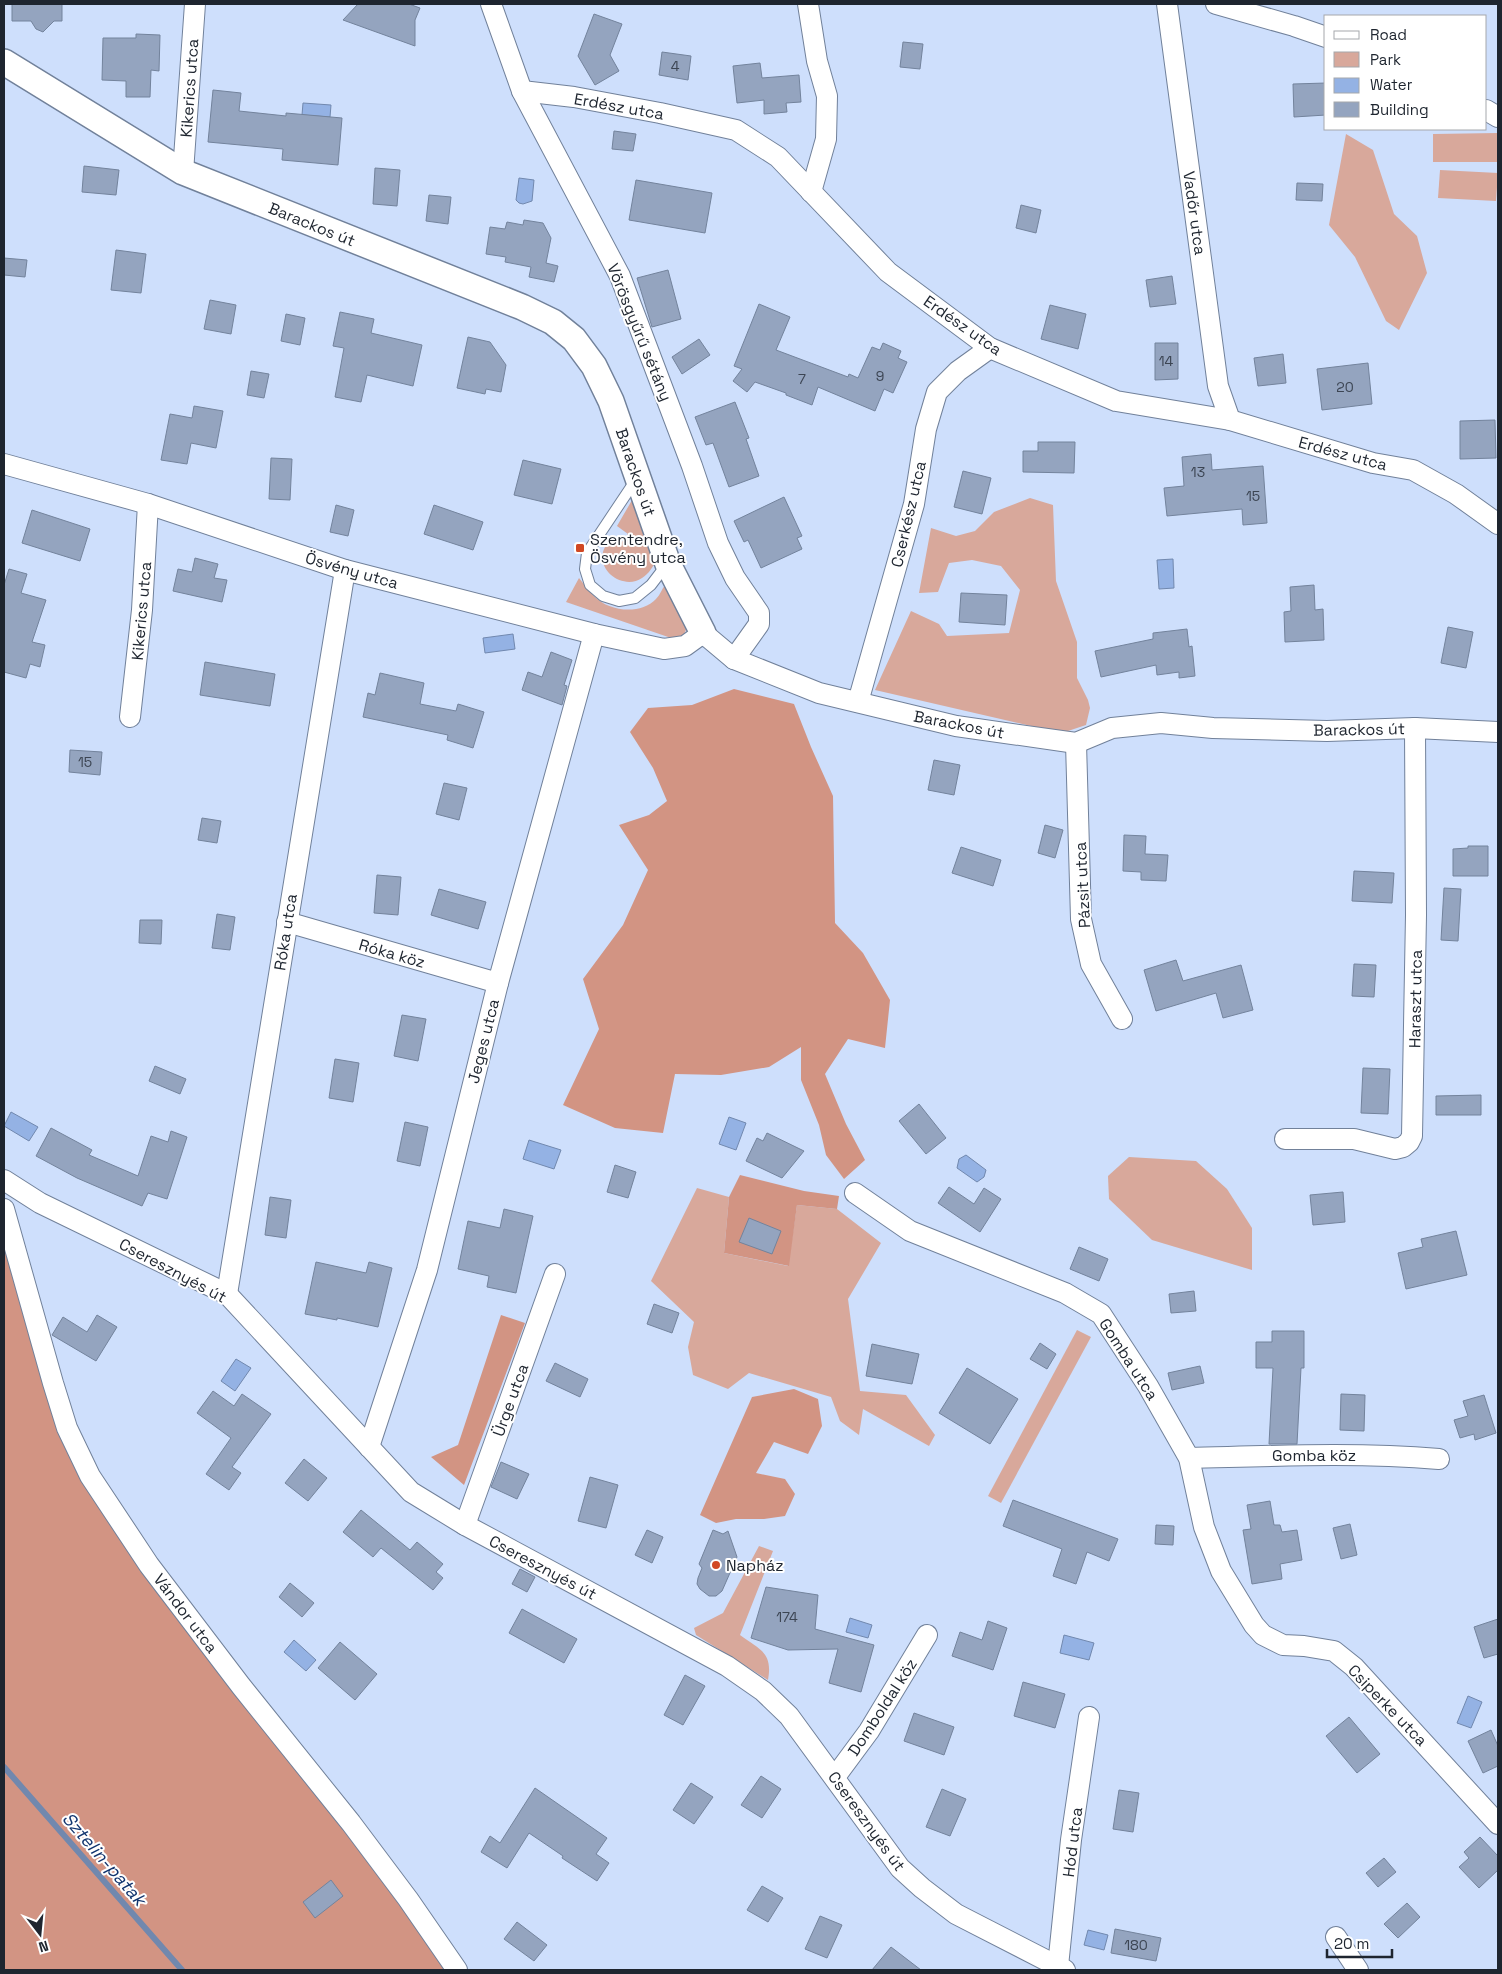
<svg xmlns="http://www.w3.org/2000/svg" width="1502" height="1974" viewBox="0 0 1502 1974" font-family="'Space Grotesk',sans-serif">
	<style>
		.green { fill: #d8a89b }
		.forest { fill: #d29483 }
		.water { fill: #94b2e4; stroke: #7188ae }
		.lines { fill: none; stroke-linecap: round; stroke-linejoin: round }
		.stream { stroke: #7188ae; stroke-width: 6 }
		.building { fill: #94a4bf; stroke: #73839c }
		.service-casing { stroke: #71819a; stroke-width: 12 }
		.minor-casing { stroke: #71819a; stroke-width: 22 }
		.tertiary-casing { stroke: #71819a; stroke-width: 28 }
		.service { stroke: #fff; stroke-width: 10 }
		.minor { stroke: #fff; stroke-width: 20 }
		.tertiary { stroke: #fff; stroke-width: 25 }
		.poi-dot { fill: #d14823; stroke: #fff; stroke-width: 2 }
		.labels { text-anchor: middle; stroke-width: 4; stroke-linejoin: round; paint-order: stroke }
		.number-label { font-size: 14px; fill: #3c4553 }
		.street-label { font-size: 16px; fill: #1e252f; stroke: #fff }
		.poi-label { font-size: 16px; fill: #1e252f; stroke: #fff; text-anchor: start }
		.water-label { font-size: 18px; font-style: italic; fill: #12356f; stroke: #fff }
	</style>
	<rect width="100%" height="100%" fill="#cedffc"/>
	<g class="green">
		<path d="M1497,133V162H1433V134Z"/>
		<path d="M1346,134L1373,150L1394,214L1417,236L1427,273L1399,330L1386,321L1355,257L1329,225Z"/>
		<path d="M1440,170L1498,173L1496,201L1438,198Z"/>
		<path d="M635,495L657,560C653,566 649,574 642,578C625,590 598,573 603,552C604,548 608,542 610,538L621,543L628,534L617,526Z"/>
		<path d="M1030,498L1053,505L1056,581L1077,642V678L1088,700L1090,708L1086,725L1062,733L875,690L911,611L939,624L947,636L1009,633L1020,590L1001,566L972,560L949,563L938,592L919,593L931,528L956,536L975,531L994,512Z"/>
		<path d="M579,578C584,584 589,591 594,596C609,612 641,615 656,599C660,595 662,589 665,585L688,624L684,635L674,639L566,602Z"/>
		<path d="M1129,1157L1196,1161L1227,1189L1252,1228V1270L1152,1240L1109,1199L1108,1176Z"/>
		<path d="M697,1188L729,1197L724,1253L788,1266L797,1205L837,1209L881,1243L848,1299L860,1391L906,1395L935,1435L929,1446L863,1409L859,1435L840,1421L831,1397L749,1373L728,1389L693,1375L688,1347L694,1322L651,1281Z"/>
		<path d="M1077,1330L1091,1337L1001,1503L988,1496Z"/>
		<path d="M759,1546L773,1551L740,1635C760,1650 773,1652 768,1680L696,1635L694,1628L723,1613Z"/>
	</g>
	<g class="forest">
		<path d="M734,689L794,704L811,747L833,796L835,923L863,953L890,1000L885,1048L848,1039L825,1074L846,1124L865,1160L844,1179L826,1155L819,1125L801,1080V1047L769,1067L721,1075L675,1074L663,1133L615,1128L563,1105L599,1029L583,979L623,925L648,870L619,825L649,815L667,801L653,768L630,732L648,708L692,705Z"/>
		<path d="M740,1175L804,1191L839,1196L837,1209L797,1205L789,1266L724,1253L729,1197Z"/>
		<path d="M4,1209L90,1476L457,1970H4Z"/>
		<path d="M501,1315L525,1323L464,1485L431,1457L458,1445Z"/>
		<path d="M794,1389L818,1399L822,1426L808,1454L774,1442L756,1473L785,1479L795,1494L785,1516L764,1519H736L716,1523L700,1515L752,1397Z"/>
	</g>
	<g class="water">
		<path d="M303,103L331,105L330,117L302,115Z"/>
		<path d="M519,178L534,180L532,201L523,204L519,203L516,200Z"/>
		<path d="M1173,559L1174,588L1159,589L1157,560Z"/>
		<path d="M513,634L515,649L485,653L483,638Z"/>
		<path d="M11,1112L38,1127L29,1141L4,1126Z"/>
		<path d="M729,1117L746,1123L736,1150L719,1144Z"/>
		<path d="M529,1140L561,1150L554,1169L523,1159Z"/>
		<path d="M966,1155L986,1170L984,1177L977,1182L957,1168L959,1159Z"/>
		<path d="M236,1359L251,1368L235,1391L221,1381Z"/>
		<path d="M850,1618L872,1625L868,1638L846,1632Z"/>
		<path d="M1064,1635L1094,1643L1089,1660L1060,1653Z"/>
		<path d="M294,1640L316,1660L306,1671L284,1652Z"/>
		<path d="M1468,1696L1482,1702L1471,1728L1457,1723Z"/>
		<path d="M1088,1930L1108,1935L1104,1950L1084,1945Z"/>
	</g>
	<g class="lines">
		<path class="stream" d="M4,1767L182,1970"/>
	</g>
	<g class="building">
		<path d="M12,4H62V21H54L43,32L36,29L31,21H12Z"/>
		<path d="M358,4H409L420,8L415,20V46L343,20Z"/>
		<path d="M594,14L622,24L610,55L619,71L595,85L578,56Z"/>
		<path d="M136,34L160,35L159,71L151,70L150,97H126V81L102,80L103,38H136Z"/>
		<path d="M903,42L923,44L920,69L900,67Z"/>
		<path d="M662,52L691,56L688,80L659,75Z"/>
		<path d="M760,63L762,78L799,75L801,102L786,103L787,112L764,114V100L737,103L733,66Z"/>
		<path d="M1326,83V115L1294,117L1293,84Z"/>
		<path d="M213,90L241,93L239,111L286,116V113L342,118L338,165L282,160L283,149L208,142Z"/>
		<path d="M614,131L636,134L633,151L612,149Z"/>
		<path d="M84,166L119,170L116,195L82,192Z"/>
		<path d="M375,168L400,170L397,206L373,204Z"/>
		<path d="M636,180L712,193L705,233L629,220Z"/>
		<path d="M1297,183L1323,184L1322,201L1296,200Z"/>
		<path d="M429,195L451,197L448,224L426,221Z"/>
		<path d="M1021,205L1041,210L1036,233L1016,228Z"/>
		<path d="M524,220L543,223L551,238L546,263L558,266L554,282L529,277L531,267L505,262L506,257L486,254L490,227L505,229L507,222L523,225Z"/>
		<path d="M116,250L146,254L141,293L111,290Z"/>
		<path d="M4,258L27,260L25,277L4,275Z"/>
		<path d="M668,270L681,319L652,327L637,278Z"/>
		<path d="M1172,276L1176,304L1150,307L1146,280Z"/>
		<path d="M210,300L236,305L231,334L204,329Z"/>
		<path d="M759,304L790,317L776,350L848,377L849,374L858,378L872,347L880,350L883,343L901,351L898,358L907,362L893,393L884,389L875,411L818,387L812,405L786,395V393L755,382L747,392L733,381L742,369L734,366Z"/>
		<path d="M1050,305L1086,314L1078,349L1041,339Z"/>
		<path d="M340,312L374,319L371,333L422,345L413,386L367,375L361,402L335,397L344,348L333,346Z"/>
		<path d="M286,314L305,318L300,345L281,341Z"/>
		<path d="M468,337L490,342L506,365L501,392L486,389L485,394L457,388Z"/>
		<path d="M699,339L710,355L682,374L672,357Z"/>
		<path d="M1155,343H1178V379L1155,380Z"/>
		<path d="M1283,354L1286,383L1258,386L1254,358Z"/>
		<path d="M1368,363L1372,404L1322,410L1317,369Z"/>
		<path d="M251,371L269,374L264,398L247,395Z"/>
		<path d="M735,402L749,438L746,439L759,476L729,487L713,443L706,445L695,417Z"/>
		<path d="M194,406L223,411L216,448L191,443L187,464L161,460L170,414L192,418Z"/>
		<path d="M1495,420L1496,458L1460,459V421Z"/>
		<path d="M1038,442H1075L1074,473L1023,472V451H1038Z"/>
		<path d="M1211,454L1212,470L1263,466L1267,523L1243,525L1242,509L1167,516L1164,488L1184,486L1182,457Z"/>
		<path d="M271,458L292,459L290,500L269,499Z"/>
		<path d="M523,460L561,469L552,504L514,495Z"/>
		<path d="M963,471L991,478L982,514L954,507Z"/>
		<path d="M784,497L802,536L797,538L802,549L761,568L748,540L744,542L734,521Z"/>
		<path d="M336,505L354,510L348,536L330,532Z"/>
		<path d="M434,505L483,522L473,550L424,534Z"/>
		<path d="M32,510L90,529L80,561L22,543Z"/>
		<path d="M195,558L218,564L214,578L227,580L222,602L173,591L178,569L192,572Z"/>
		<path d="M9,569L27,574L21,593L46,600L32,642L45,645L40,667L30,664L26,678L4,672V585Z"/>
		<path d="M1314,585L1315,610L1323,609L1324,640L1285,642L1284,612L1291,611L1290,587Z"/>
		<path d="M961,593L1007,595L1005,625L959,622Z"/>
		<path d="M1448,627L1473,632L1466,668L1441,663Z"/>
		<path d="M1187,629L1189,647L1192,646L1195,676L1179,678V672L1157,675L1156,665L1101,677L1095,651L1153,639V633Z"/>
		<path d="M551,652L572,660L564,685L567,686L562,705L522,690L528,672L542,677Z"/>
		<path d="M205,662L275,674L270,706L200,695Z"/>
		<path d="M380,673L424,683L420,704L456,711L458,704L484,712L473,748L447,740L448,735L363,717L368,693L375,695Z"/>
		<path d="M70,750L102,752L100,775L69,772Z"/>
		<path d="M934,760L960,765L954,795L928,790Z"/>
		<path d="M444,783L467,788L459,820L436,814Z"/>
		<path d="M202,818L221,821L217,843L198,840Z"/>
		<path d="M1045,825L1063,830L1055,858L1038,853Z"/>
		<path d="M1124,835L1146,836L1145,854L1168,855L1166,881L1141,880V872L1123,871Z"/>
		<path d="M1468,846H1488V876H1453V849L1468,848Z"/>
		<path d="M961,847L1001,860L993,886L952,873Z"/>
		<path d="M1354,871L1394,873L1392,903L1352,901Z"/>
		<path d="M377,875L401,877L398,915L374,913Z"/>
		<path d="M1444,888L1461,889L1458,941L1441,940Z"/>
		<path d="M439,889L486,902L478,929L431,915Z"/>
		<path d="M217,914L235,917L230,950L212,948Z"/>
		<path d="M140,920H162L161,944L139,943Z"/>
		<path d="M1176,960L1183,981L1241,965L1253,1010L1223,1018L1216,993L1156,1011L1144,970Z"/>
		<path d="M1354,964L1376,965L1374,997L1352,996Z"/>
		<path d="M402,1015L426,1019L418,1061L394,1056Z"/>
		<path d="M335,1059L359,1063L353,1102L329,1098Z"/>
		<path d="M155,1066L186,1079L180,1094L149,1081Z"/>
		<path d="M1363,1068L1390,1069L1388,1114L1361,1113Z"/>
		<path d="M1481,1095V1115H1436V1096Z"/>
		<path d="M919,1104L946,1138L926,1154L899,1121Z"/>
		<path d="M405,1122L428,1127L420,1166L397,1161Z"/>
		<path d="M51,1128L92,1150L89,1155L138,1176L151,1136L168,1142L171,1131L187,1137L167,1199L148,1193L142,1206L77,1178L36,1156Z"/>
		<path d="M767,1133L804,1151L782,1178L746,1161L757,1138L763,1141Z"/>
		<path d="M615,1165L636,1172L628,1198L607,1192Z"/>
		<path d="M949,1187L974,1204L984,1188L1001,1199L980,1232L938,1203Z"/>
		<path d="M1343,1192L1345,1222L1313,1225L1310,1195Z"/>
		<path d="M270,1197L291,1200L286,1238L265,1235Z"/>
		<path d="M504,1209L533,1216L516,1293L487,1287L489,1276L458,1269L468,1221L500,1228Z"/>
		<path d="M749,1218L781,1231L772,1254L739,1242Z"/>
		<path d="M1456,1231L1467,1275L1406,1289L1398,1253L1423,1247L1421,1239Z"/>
		<path d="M1079,1247L1108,1259L1099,1281L1070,1269Z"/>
		<path d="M316,1262L366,1273L369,1262L392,1268L378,1327L337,1318V1320L305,1314Z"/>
		<path d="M1194,1291L1196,1311L1171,1313L1169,1294Z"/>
		<path d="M654,1304L679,1313L672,1333L647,1324Z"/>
		<path d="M97,1315L117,1327L96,1361L52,1335L63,1317L87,1332Z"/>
		<path d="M1272,1331H1304V1368H1301L1297,1444H1269L1273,1368H1256V1342H1272Z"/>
		<path d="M1040,1343L1056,1354L1047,1369L1030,1359Z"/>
		<path d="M872,1344L919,1354L912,1384L866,1376Z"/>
		<path d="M555,1363L588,1379L580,1397L546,1381Z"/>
		<path d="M1200,1366L1204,1383L1172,1390L1168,1373Z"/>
		<path d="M967,1368L1018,1399L990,1444L939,1413Z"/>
		<path d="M213,1391L234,1406L242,1394L271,1414L232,1467L241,1473L229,1490L206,1474L231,1438L197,1413Z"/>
		<path d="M1341,1394L1365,1395L1364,1431L1340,1430Z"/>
		<path d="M1484,1395L1496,1433L1475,1440L1474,1434L1460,1438L1454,1420L1468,1416L1463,1401Z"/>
		<path d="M304,1459L327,1478L308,1501L285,1483Z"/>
		<path d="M501,1462L529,1474L517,1499L491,1487Z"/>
		<path d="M590,1477L618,1485L606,1528L578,1521Z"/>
		<path d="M1013,1500L1118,1539L1109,1561L1087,1552L1076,1584L1053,1576L1062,1549L1003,1526Z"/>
		<path d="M1270,1501L1274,1525H1280L1282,1532L1297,1530L1302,1560L1280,1564L1282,1579L1252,1584L1243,1530L1251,1529L1247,1505Z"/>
		<path d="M361,1510L410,1550L417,1542L443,1564L436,1572L443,1578L433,1590L381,1548L373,1557L343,1532Z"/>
		<path d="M1350,1524L1357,1555L1341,1559L1333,1528Z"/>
		<path d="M1156,1525L1174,1526L1173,1545L1155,1544Z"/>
		<path d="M647,1530L663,1537L652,1563L635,1555Z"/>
		<path d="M713,1530L723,1534L728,1531L737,1557L722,1591L716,1596H709L700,1589L697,1584L698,1578L702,1568L699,1564Z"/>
		<path d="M520,1569L535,1577L527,1592L512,1584Z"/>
		<path d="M290,1583L314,1603L302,1617L279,1597Z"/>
		<path d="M766,1587L818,1595L815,1629L874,1645L861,1692L829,1683L838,1649L788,1650L751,1638Z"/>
		<path d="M522,1609L577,1639L564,1663L509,1633Z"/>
		<path d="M1498,1619V1654L1484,1658L1474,1627Z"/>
		<path d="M988,1621L1007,1628L993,1670L952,1656L960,1632L982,1640Z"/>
		<path d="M340,1642L377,1674L355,1700L318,1668Z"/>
		<path d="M685,1675L705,1686L683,1725L664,1715Z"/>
		<path d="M1023,1682L1065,1694L1055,1728L1014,1716Z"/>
		<path d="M914,1713L954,1727L944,1755L904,1741Z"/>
		<path d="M1349,1717L1380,1754L1357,1773L1326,1736Z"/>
		<path d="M1491,1730L1498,1746V1766L1483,1773L1468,1741Z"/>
		<path d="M761,1776L781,1789L762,1818L741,1805Z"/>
		<path d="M691,1783L713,1797L694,1824L673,1810Z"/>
		<path d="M535,1788L607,1838L596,1854L609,1863L597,1881L562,1858L563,1856L529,1833L507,1868L481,1852L490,1836L500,1843Z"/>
		<path d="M942,1789L966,1799L950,1836L926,1827Z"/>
		<path d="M1119,1790L1139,1793L1133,1832L1113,1829Z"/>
		<path d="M1480,1837L1498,1856V1870L1479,1888L1459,1867L1469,1858L1464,1852Z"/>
		<path d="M1384,1858L1396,1872L1378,1887L1366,1873Z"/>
		<path d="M331,1880L343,1896L315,1918L303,1902Z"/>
		<path d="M762,1886L783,1898L768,1922L747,1910Z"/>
		<path d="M1407,1903L1420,1917L1398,1938L1384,1924Z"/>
		<path d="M820,1916L842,1925L827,1958L805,1949Z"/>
		<path d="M517,1922L547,1945L534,1961L504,1939Z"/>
		<path d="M1115,1929L1161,1938L1156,1961L1111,1953Z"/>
		<path d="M891,1947L921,1970H872Z"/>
	</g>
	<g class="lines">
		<g class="service-casing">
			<path id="service" d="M637,478L587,553L585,569L590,585L603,596L619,601L635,598L651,585L667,564"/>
		</g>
		<g class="minor-casing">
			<g id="minor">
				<path d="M491,4L522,91L620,276L692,466L718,543L735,578L759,613V624L734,659"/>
				<path d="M808,4L817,61L827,96L826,139L811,192"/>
				<path d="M1167,4L1218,386L1230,420"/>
				<path d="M1216,4L1294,26L1326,37"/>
				<path d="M522,91L574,97L660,113L736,130L778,157L888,272L990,348L1116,401L1230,420L1373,463L1413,470L1456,494L1498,524"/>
				<path d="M1486,110L1498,117"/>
				<path d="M183,172L195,4"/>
				<path d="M4,464L148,504L345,570L594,634L664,649L685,646L703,633L734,659L819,693L956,726L1076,743L1112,728L1161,723L1213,728L1327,731L1415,728L1498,732"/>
				<path d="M858,702L914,504L926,429L937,392L958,371L990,348"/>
				<path d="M130,717L142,610L148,504"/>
				<path d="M1076,743L1081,919L1091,964L1122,1019"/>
				<path d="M287,922L498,983"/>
				<path d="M1285,1139H1354L1395,1149L1403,1147L1409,1142L1412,1136L1416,915L1415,728"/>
				<path d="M4,1180L40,1203L227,1294L411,1492L465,1525L727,1666L763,1691L789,1716L900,1868L922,1888L956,1914L1065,1970"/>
				<path d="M855,1193L910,1231L1065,1293L1101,1314L1148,1386L1189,1458L1204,1527L1221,1571L1254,1625L1263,1635L1283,1645L1304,1646L1334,1651L1354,1667L1498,1824"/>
				<path d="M4,1209L53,1383L67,1428L90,1476L149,1565L241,1686L351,1823L408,1899L457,1970"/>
				<path d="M227,1294L345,570"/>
				<path d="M369,1447L427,1270L498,983L594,634"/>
				<path d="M1189,1458C1273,1456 1356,1452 1439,1459"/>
				<path d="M465,1525L555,1274"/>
				<path d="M835,1777L869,1731L927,1635"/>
				<path d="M1336,1937L1358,1970"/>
				<path d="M1058,1966L1071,1840L1089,1717"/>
			</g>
		</g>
		<g class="tertiary-casing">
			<path id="tertiary" d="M4,62L183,172L522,307L553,322L574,339L594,366L611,401L668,564L703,633"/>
		</g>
		<use href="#service" class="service"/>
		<use href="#minor" class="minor"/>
		<use href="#tertiary" class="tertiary"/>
	</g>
	<g class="poi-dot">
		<rect x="575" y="543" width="10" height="10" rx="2.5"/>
		<circle cx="716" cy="1565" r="5"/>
	</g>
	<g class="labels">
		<g class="number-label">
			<text x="675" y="71">4</text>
			<text x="1166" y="366">14</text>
			<text x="880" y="381">9</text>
			<text x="802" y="384">7</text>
			<text x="1345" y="392">20</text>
			<text x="1198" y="477">13</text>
			<text x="1253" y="501">15</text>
			<text x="85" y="767">15</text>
			<text x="787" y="1622">174</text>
			<text x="1136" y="1950">180</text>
		</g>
		<g class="street-label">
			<text transform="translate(189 88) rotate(-86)" y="6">Kikerics utca</text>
			<text transform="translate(619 106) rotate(10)" y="6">Erdész utca</text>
			<text transform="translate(1195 213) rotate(82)" y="6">Vadőr utca</text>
			<text transform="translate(312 224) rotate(22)" y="6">Barackos út</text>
			<text transform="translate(963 325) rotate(35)" y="6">Erdész utca</text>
			<text transform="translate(640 332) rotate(68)" y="6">Vörösgyűrű sétány</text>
			<text transform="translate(1343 453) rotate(15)" y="6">Erdész utca</text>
			<text transform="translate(636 472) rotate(71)" y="6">Barackos út</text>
			<text transform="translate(908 514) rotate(-77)" y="6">Cserkész utca</text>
			<text transform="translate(352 570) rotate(16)" y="6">Ösvény utca</text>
			<text transform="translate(141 611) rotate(-85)" y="6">Kikerics utca</text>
			<text transform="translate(959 724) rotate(11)" y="6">Barackos út</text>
			<text transform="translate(1359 729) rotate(-1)" y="6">Barackos út</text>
			<text transform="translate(1082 885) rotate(-93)" y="6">Pázsit utca</text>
			<text transform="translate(285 932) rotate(-81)" y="6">Róka utca</text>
			<text transform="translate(392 953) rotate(16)" y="6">Róka köz</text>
			<text transform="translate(1415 999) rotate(-89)" y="6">Haraszt utca</text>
			<text transform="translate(483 1041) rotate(-76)" y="6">Jeges utca</text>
			<text transform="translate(173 1270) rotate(28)" y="6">Cseresznyés út</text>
			<text transform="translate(1129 1359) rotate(57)" y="6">Gomba utca</text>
			<text transform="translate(510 1400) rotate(-70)" y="6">Ürge utca</text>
			<text x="1314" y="1461">Gomba köz</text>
			<text transform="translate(543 1567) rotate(28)" y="6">Cseresznyés út</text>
			<text transform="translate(186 1613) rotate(53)" y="6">Vándor utca</text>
			<text transform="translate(1388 1705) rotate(46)" y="6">Csiperke utca</text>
			<text transform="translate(882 1707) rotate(-57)" y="6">Domboldal köz</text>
			<text transform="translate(867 1821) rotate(54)" y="6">Cseresznyés út</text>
			<text transform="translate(1072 1842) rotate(-83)" y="6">Hód utca</text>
		</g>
		<g class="poi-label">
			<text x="590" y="545">Szentendre,<tspan x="590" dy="18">Ösvény utca</tspan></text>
			<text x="726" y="1571">Napház</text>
		</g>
		<g class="water-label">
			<text transform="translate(104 1859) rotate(49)" y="6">Sztelin-patak</text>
		</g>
	</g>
	<rect width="1502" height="1974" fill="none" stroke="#1e252f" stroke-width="10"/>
	<rect x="1324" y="15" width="162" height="115" fill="#ffffff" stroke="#a5a8ac"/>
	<rect x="1334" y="31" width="25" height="8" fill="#ffffff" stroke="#a5a8ac"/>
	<text x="1370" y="40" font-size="15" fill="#1e252f">Road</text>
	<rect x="1334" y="52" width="25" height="15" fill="#d8a89b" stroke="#a5a8ac"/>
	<text x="1370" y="65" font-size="15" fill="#1e252f">Park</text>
	<rect x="1334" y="78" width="25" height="15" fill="#94b2e4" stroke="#a5a8ac"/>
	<text x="1370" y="90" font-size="15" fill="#1e252f">Water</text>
	<rect x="1334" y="102" width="25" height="15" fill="#94a4bf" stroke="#a5a8ac"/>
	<text x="1370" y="115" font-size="15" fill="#1e252f">Building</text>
	<g transform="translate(40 1934) rotate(164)" stroke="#ffffff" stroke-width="4" paint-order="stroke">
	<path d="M0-4L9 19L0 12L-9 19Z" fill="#1e252f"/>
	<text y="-8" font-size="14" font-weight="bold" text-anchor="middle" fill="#1e252f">N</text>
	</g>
	<path d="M1327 1949v8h65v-8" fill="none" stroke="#1e252f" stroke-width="2.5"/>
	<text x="1334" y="1949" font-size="15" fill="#1e252f" stroke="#ffffff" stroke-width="4" paint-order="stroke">20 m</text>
</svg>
